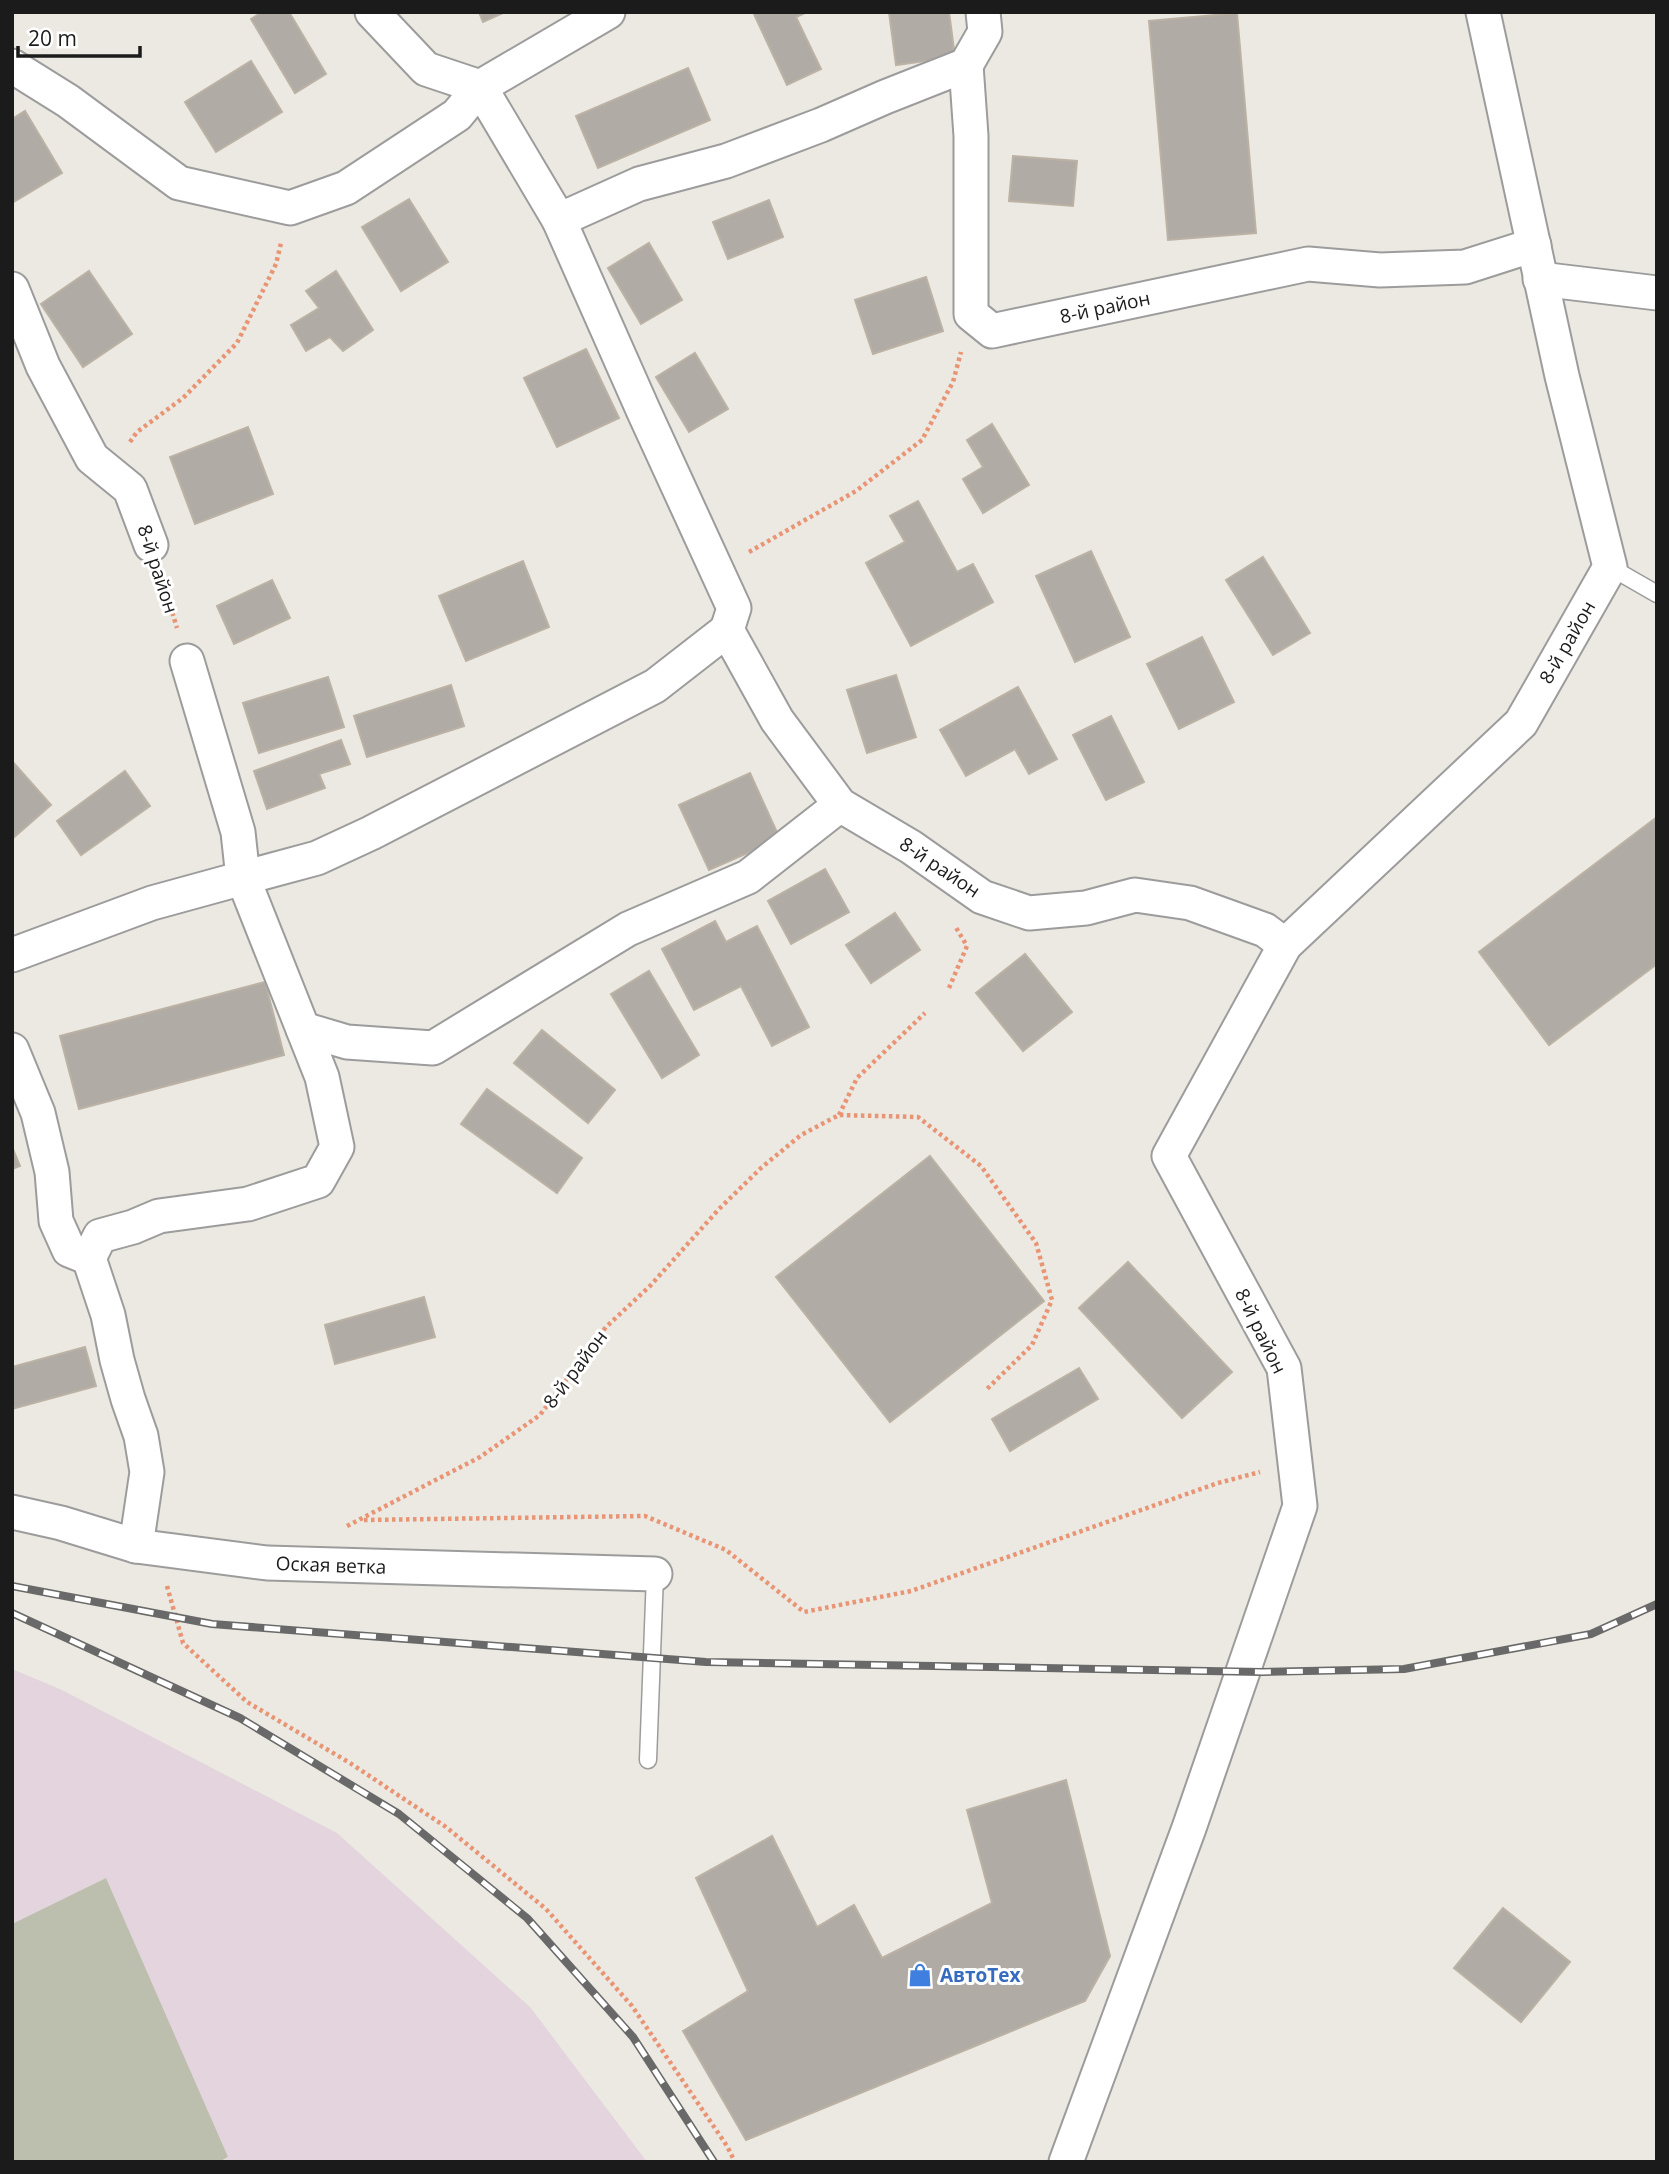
<svg xmlns="http://www.w3.org/2000/svg" width="1669" height="2174" viewBox="0 0 1669 2174" font-family="'Open Sans',sans-serif">
	<style>
		.industrial { fill: #e3d4de }
		.construction { fill: #bcbeae }
		.building { fill: #b0aba4; stroke: #bbb2a5; stroke-width: 2 }
		.lines { fill: none; stroke-linecap: round; stroke-linejoin: round }
		.service-casing { stroke: #9c9c9c; stroke-width: 19 }
		.minor-casing { stroke: #9c9c9c; stroke-width: 37 }
		.path { stroke: #e99474; stroke-width: 4.5; stroke-dasharray: 3.5 3.5; stroke-linecap: butt }
		.service { stroke: #fff; stroke-width: 16 }
		.minor { stroke: #fff; stroke-width: 33 }
		.rail-casing { stroke: #696969; stroke-width: 8 }
		.rail { stroke: #fff; stroke-width: 5; stroke-dasharray: 16; stroke-linecap: butt }
		.labels { text-anchor: middle; stroke-width: 6; stroke-linejoin: round; paint-order: stroke }
		.street-label { font-size: 19px; fill: #1b1b1b; stroke: #fff }
		.shop-label { font-size: 19px; font-weight: bold; fill: #366cbe; stroke: #fff; text-anchor: start }
	</style>
	<rect width="100%" height="100%" fill="#ebe9e1"/>
	<path class="industrial" d="M12,1669L62,1690L337,1833L530,2007L647,2162H219L228,2158L106,1878L12,1924Z"/>
	<path class="construction" d="M106,1878L228,2157L219,2162H12V1924Z"/>
	<g class="building">
		<path d="M262,12H289L326,74L295,93L251,19Z"/>
		<path d="M479,12H505L483,22Z"/>
		<path d="M753,12H807L796,17L821,69L787,85Z"/>
		<path d="M889,12H949L955,57L896,65Z"/>
		<path d="M1237,13L1256,233L1168,240L1149,21Z"/>
		<path d="M251,61L282,112L216,152L185,102Z"/>
		<path d="M688,68L710,120L598,168L576,116Z"/>
		<path d="M25,111L62,173L12,203V119Z"/>
		<path d="M1013,156L1077,161L1073,206L1009,201Z"/>
		<path d="M409,199L448,262L401,291L362,227Z"/>
		<path d="M769,200L783,237L728,259L713,222Z"/>
		<path d="M649,243L682,300L641,324L608,268Z"/>
		<path d="M89,271L132,334L83,367L41,304Z"/>
		<path d="M336,271L373,330L343,351L330,337L306,351L291,325L319,308L306,291Z"/>
		<path d="M926,277L943,331L873,354L855,300Z"/>
		<path d="M586,349L619,418L557,447L524,378Z"/>
		<path d="M695,353L728,409L689,432L656,377Z"/>
		<path d="M992,424L1029,485L983,513L963,479L983,467L967,440Z"/>
		<path d="M248,427L273,494L195,524L170,457Z"/>
		<path d="M918,501L957,572L973,564L993,602L911,646L866,563L905,542L890,516Z"/>
		<path d="M1091,551L1130,637L1075,662L1036,576Z"/>
		<path d="M1263,557L1310,633L1273,655L1226,580Z"/>
		<path d="M523,561L549,627L466,661L439,596Z"/>
		<path d="M272,580L290,618L234,644L217,606Z"/>
		<path d="M1202,637L1234,702L1179,729L1147,664Z"/>
		<path d="M896,675L916,737L867,753L847,690Z"/>
		<path d="M328,677L344,727L259,753L243,703Z"/>
		<path d="M451,685L464,726L367,757L354,716Z"/>
		<path d="M1018,687L1057,759L1029,774L1015,749L966,776L940,730Z"/>
		<path d="M1111,716L1144,782L1106,800L1073,735Z"/>
		<path d="M341,740L350,764L319,774L325,788L267,809L254,771Z"/>
		<path d="M12,761L51,805L12,839Z"/>
		<path d="M125,771L150,806L81,855L57,821Z"/>
		<path d="M750,773L780,839L709,870L679,805Z"/>
		<path d="M1657,817V964L1549,1045L1479,952Z"/>
		<path d="M825,869L849,912L791,944L768,901Z"/>
		<path d="M895,913L920,950L871,983L846,945Z"/>
		<path d="M715,921L726,942L757,926L809,1027L772,1046L741,986L694,1010L662,949Z"/>
		<path d="M1025,954L1072,1012L1023,1051L976,993Z"/>
		<path d="M649,971L699,1055L662,1078L611,994Z"/>
		<path d="M265,982L284,1055L79,1109L60,1036Z"/>
		<path d="M542,1030L615,1090L588,1123L514,1063Z"/>
		<path d="M487,1089L582,1158L557,1193L461,1124Z"/>
		<path d="M12,1147L20,1166L12,1169Z"/>
		<path d="M930,1156L1044,1301L890,1422L776,1277Z"/>
		<path d="M1128,1262L1232,1372L1182,1418L1079,1308Z"/>
		<path d="M424,1297L435,1337L335,1364L325,1325Z"/>
		<path d="M85,1347L96,1386L12,1409V1367Z"/>
		<path d="M1079,1368L1098,1399L1010,1451L992,1419Z"/>
		<path d="M1066,1780L1110,1956L1085,2001L746,2140L683,2031L748,1991L696,1878L772,1836L817,1927L854,1905L882,1958L992,1903L967,1810Z"/>
		<path d="M1503,1908L1570,1962L1521,2022L1454,1968Z"/>
	</g>
	<g class="lines">
		<g class="service-casing">
			<g id="service">
				<path d="M1610,567L1657,594"/>
				<path d="M648,1760L655,1574"/>
			</g>
		</g>
		<g class="minor-casing">
			<g id="minor">
				<path d="M966,65L971,136V314L992,331L1308,264L1380,270L1465,267L1534,245"/>
				<path d="M12,66L68,101L179,183L290,208L346,188L457,115L480,87L426,69L372,12"/>
				<path d="M559,220L480,87L608,12"/>
				<path d="M1540,279L1657,293"/>
				<path d="M12,289L43,366L92,458L130,489L151,545"/>
				<path d="M727,630L734,608L644,412L559,220L639,184L726,161L821,125L885,97L966,65L985,32L983,12"/>
				<path d="M12,955L152,903L243,878L238,832L187,661"/>
				<path d="M303,1029L347,1042L433,1048L628,929L748,877L840,805"/>
				<path d="M12,1050L38,1113L52,1172L56,1221L69,1250L89,1258"/>
				<path d="M12,1512L61,1523L136,1546L267,1563L655,1574"/>
				<path d="M136,1546L147,1472L141,1436L128,1399L117,1360L108,1315L89,1258L100,1236L133,1227L159,1216L248,1204L318,1181L337,1147L322,1077L243,878L317,858L371,833L655,686L727,630L777,720L840,805L911,847L982,897L1029,913L1086,908L1135,895L1190,903L1265,930L1285,945"/>
				<path d="M1066,2162L1189,1828L1300,1506L1284,1368L1169,1156L1285,945L1521,723L1610,567L1562,376L1483,12"/>
			</g>
		</g>
		<g class="path">
			<path d="M130,442L137,432L183,398L237,343L276,264L281,243"/>
			<path d="M749,552L856,491L922,440L953,382L961,352"/>
			<path d="M162,579L177,628"/>
			<path d="M949,988L967,946L955,926"/>
			<path d="M839,1115L857,1078L925,1013"/>
			<path d="M364,1520L645,1516L726,1550L804,1612L911,1591L1218,1483L1260,1472"/>
			<path d="M347,1526L480,1457L540,1415L606,1327L650,1286L719,1209L761,1168L801,1135L839,1115L918,1117L981,1166L1036,1243L1052,1300L1032,1345L987,1389"/>
			<path d="M167,1586L183,1643L247,1702L350,1763L446,1827L546,1909L632,2006L727,2146L735,2162"/>
		</g>
		<use href="#service" class="service"/>
		<use href="#minor" class="minor"/>
		<g class="rail-casing">
			<g id="rail">
				<path d="M12,1586L212,1624L706,1662L1262,1672L1404,1669L1591,1634L1657,1604"/>
				<path d="M12,1613L240,1718L399,1814L527,1918L633,2037L714,2162"/>
			</g>
		</g>
		<use href="#rail" class="rail"/>
	</g>
	<defs>
		<g id="shop-bare" transform="scale(1.89)"><path d="M-5-2.5h2.3a2.7 3.5 0 0 1 5.4 0H5L5.5 6h-11ZM-1.5-2.5h3a1.5 2.3 0 0 0-3 0Z" fill="#3f7fe0" stroke="#fff" stroke-width="2.5" paint-order="stroke"/></g>
	</defs>
	<g fill-rule="evenodd">
		<use href="#shop-bare" x="920" y="1975"/>
	</g>
	<g class="labels">
		<g class="street-label">
			<text transform="translate(1105 307) rotate(-12)" y="7">8-й район</text>
			<text transform="translate(158 569) rotate(72)" y="7">8-й район</text>
			<text transform="translate(1567 642) rotate(-60)" y="7">8-й район</text>
			<text transform="translate(940 867) rotate(34)" y="7">8-й район</text>
			<text transform="translate(1261 1331) rotate(64)" y="7">8-й район</text>
			<text transform="translate(575 1369) rotate(-53)" y="7">8-й район</text>
			<text transform="translate(331 1565) rotate(2)" y="7">Оская ветка</text>
		</g>
		<g class="shop-label">
			<text x="940" y="1982">АвтоТех</text>
		</g>
	</g>
	<rect width="1669" height="2174" fill="none" stroke="#1b1b1b" stroke-width="28"/>
	<path d="M18 46v10h122v-10" fill="none" stroke="#1b1b1b" stroke-width="3.5"/>
	<text x="28" y="46" font-size="21" fill="#1b1b1b" stroke="#ffffff" stroke-width="5" paint-order="stroke">20 m</text>
</svg>
